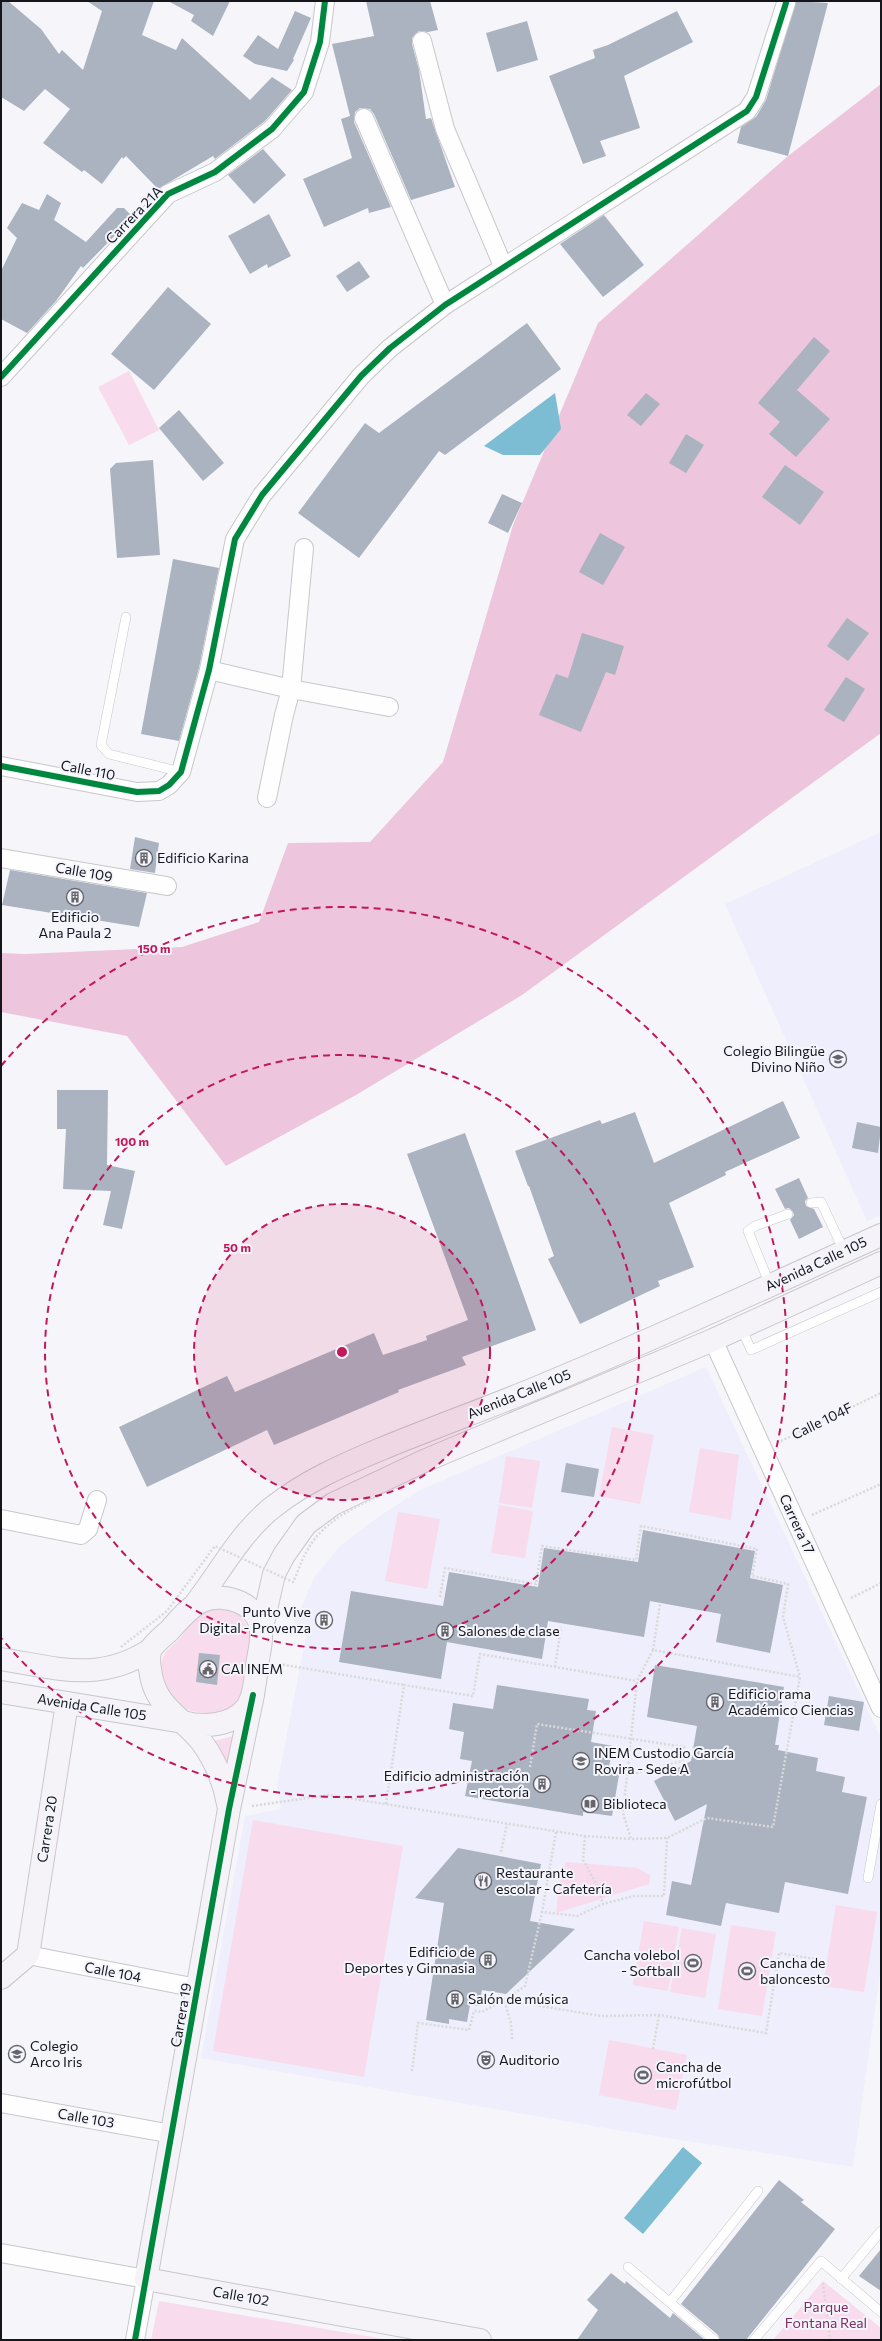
<svg xmlns="http://www.w3.org/2000/svg" width="882" height="2341" viewBox="0 0 882 2341" font-family="Commissioner,sans-serif">
	<style>
		.built { fill: #eeeefc }
		.green { fill: #f8dbec }
		.forest { fill: #edc5dc }
		.water { fill: #7dbdd4 }
		.building { fill: #aab3bf }
		.lines { fill: none; stroke-linecap: round; stroke-linejoin: round }
		.lane-casing { stroke: #c7c7cc; stroke-width: 10 }
		.street-casing { stroke: #c7c7cc; stroke-width: 20 }
		.secondary-casing { stroke: #c7c7cc; stroke-width: 24 }
		.path { stroke: #d9d9da; stroke-width: 2.5; stroke-dasharray: 2 2; stroke-linecap: butt }
		.lane { stroke: #fefefe; stroke-width: 9 }
		.street { stroke: #fefefe; stroke-width: 18 }
		.secondary { stroke: #f5f3f7; stroke-width: 22 }
		.path-bridge { stroke: #d9d9da; stroke-width: 2.5; stroke-dasharray: 2 2; stroke-linecap: butt }
		.cycleway-casing { stroke: #f4f5fc; stroke-width: 8 }
		.cycleway { stroke: #00873e; stroke-width: 6 }
		.ring { fill: none; stroke: #c2185b; stroke-width: 2; stroke-dasharray: 7 5 }
		.labels { text-anchor: middle; stroke-width: 4; stroke-linejoin: round; paint-order: stroke }
		.street-label { font-size: 14px; fill: #15161c; stroke: #f4f5fc }
		.poi-label { font-size: 14px; fill: #15161c; stroke: #f4f5fc; text-anchor: start }
		.park-label { font-size: 14px; fill: #7f2c5f; stroke: #f4f5fc }
		.centre { fill: #c2185b; stroke: #f4f5fc; stroke-width: 2 }
		.ring-label { font-size: 12px; text-anchor: middle; font-weight: bold; fill: #c2185b; stroke: #f4f5fc; stroke-width: 4; stroke-linejoin: round; paint-order: stroke }
	</style>
	<rect width="100%" height="100%" fill="#f6f6fa"/>
	<g class="built">
		<path d="M881,832V1215L867,1221L725,904Z"/>
		<path d="M706,1367L881,1738V1966L853,2167L611,2129L201,2058L245,1816L281,1809L277,1785L308,1626L294,1623L315,1576L341,1545L378,1517L420,1490Z"/>
	</g>
	<g class="green">
		<path d="M129,371L159,430L129,445L98,387Z"/>
		<path d="M612,1427L654,1435L640,1504L599,1496Z"/>
		<path d="M700,1448L739,1455L731,1520L689,1512Z"/>
		<path d="M506,1456L540,1461L532,1508L499,1503Z"/>
		<path d="M499,1505L533,1511L525,1558L491,1553Z"/>
		<path d="M398,1512L440,1519L427,1589L385,1581Z"/>
		<path d="M214,1609H233C252,1626 254,1642 249,1666C246,1679 245,1693 237,1703C225,1718 187,1715 175,1702C166,1691 158,1671 163,1657C165,1650 176,1643 181,1637C187,1631 190,1620 197,1614C201,1611 209,1610 214,1609Z"/>
		<path d="M233,1736L229,1765L214,1741Z"/>
		<path d="M253,1820L403,1846L364,2077L213,2051Z"/>
		<path d="M567,1862L637,1868L650,1875L649,1884L556,1913L561,1870Z"/>
		<path d="M836,1905L877,1912L864,1992L823,1986Z"/>
		<path d="M644,1921L679,1927L668,1991L633,1985Z"/>
		<path d="M731,1925L776,1932L762,2016L718,2009Z"/>
		<path d="M682,1928L716,1934L705,1998L670,1992Z"/>
		<path d="M609,2040L687,2055L676,2110L599,2095Z"/>
		<path d="M823,2281L881,2328V2340H773Z"/>
		<path d="M159,2301L390,2340H151Z"/>
	</g>
	<path class="forest" d="M881,84V733L522,995L356,1095L226,1166L127,1036L1,1012V953L25,954L182,947L259,922L288,843L370,842L443,762L513,525L598,323L788,156Z"/>
	<g class="water">
		<path d="M555,393L561,429L540,455H503L484,446Z"/>
		<path d="M683,2147L702,2163L643,2234L624,2218Z"/>
	</g>
	<g class="building">
		<path d="M1,1H8L41,29L59,54L62,50L83,70L102,11L87,1H154L142,35L176,50L182,38L250,100L272,77L292,90L265,121L215,159L213,156L158,189L126,156L123,159L122,157L102,184L84,170L82,172L43,143L70,109L45,89L24,111L1,97Z"/>
		<path d="M168,1H230L213,36L191,21L194,15Z"/>
		<path d="M366,1H430L438,30L428,32L419,31L412,38V44L419,70L426,119L431,118L455,187L411,200L374,114L370,109L360,108L355,112L354,122L391,207L369,213L368,208L324,227L303,179L352,158L341,119L350,116L332,44L374,36Z"/>
		<path d="M796,1L828,3L788,156L737,143L741,127L756,117L766,100Z"/>
		<path d="M295,11L311,18L293,59L294,60L287,71L255,64L243,56L258,35L278,49Z"/>
		<path d="M677,11L693,42L624,76L640,128L600,141L606,156L583,164L549,76L595,58L593,50L608,45Z"/>
		<path d="M527,21L538,60L497,72L486,33Z"/>
		<path d="M263,149L286,175L254,204L228,175Z"/>
		<path d="M47,194L61,203L54,220L86,242L117,208H124L133,217L83,268L81,266L56,301L27,333L1,319V271L17,238L7,228L22,203L39,210Z"/>
		<path d="M269,214L291,256L268,268L267,264L250,274L228,236Z"/>
		<path d="M604,215L644,265L603,297L560,244Z"/>
		<path d="M359,261L370,277L347,292L336,276Z"/>
		<path d="M168,287L211,324L154,390L111,354Z"/>
		<path d="M527,323L561,369L445,455L439,451L359,558L298,513L365,423L379,433Z"/>
		<path d="M814,337L830,351L797,390L830,419L796,457L769,434L780,422L758,403Z"/>
		<path d="M646,393L660,404L641,426L627,415Z"/>
		<path d="M179,410L224,463L203,481L159,428Z"/>
		<path d="M686,434L704,445L686,473L669,463Z"/>
		<path d="M153,460L160,555L117,558L110,469L116,463Z"/>
		<path d="M785,465L824,492L800,525L762,497Z"/>
		<path d="M502,494L522,503L508,533L488,523Z"/>
		<path d="M600,533L625,547L603,585L579,572Z"/>
		<path d="M173,559L219,568L199,668L179,741L141,734Z"/>
		<path d="M847,618L869,633L848,661L827,646Z"/>
		<path d="M582,633L624,646L615,675L606,672L581,732L539,715L556,674L568,678Z"/>
		<path d="M846,677L865,689L844,722L824,710Z"/>
		<path d="M135,837L159,843L155,873L130,869Z"/>
		<path d="M10,870L147,893L139,927L2,905Z"/>
		<path d="M57,1090H108L107,1165L135,1171L122,1229L103,1225L111,1191L63,1189L66,1129H57Z"/>
		<path d="M783,1101L800,1138L725,1172L726,1175L669,1203L694,1267L658,1281L660,1286L580,1324L548,1259L554,1256L529,1186H528L515,1151L600,1120L602,1124L635,1112L654,1163Z"/>
		<path d="M857,1122L881,1127L878,1153L852,1148Z"/>
		<path d="M465,1133L536,1330L462,1357L466,1365L398,1390L399,1392L274,1445L267,1430L147,1487L119,1427L227,1376L235,1392L374,1333L383,1355L427,1340L426,1336L468,1320L407,1154Z"/>
		<path d="M799,1178L808,1198L805,1201L806,1206L814,1209L823,1227L799,1239L790,1220L794,1215L793,1212L789,1208L785,1209L775,1189Z"/>
		<path d="M566,1463L599,1469L594,1497L561,1492Z"/>
		<path d="M643,1530L755,1551L750,1578L783,1585L770,1653L716,1642L721,1614L650,1601L644,1637L548,1621L542,1659L447,1642L441,1679L339,1662L351,1591L443,1606L449,1572L538,1587L544,1548L638,1562Z"/>
		<path d="M199,1653L220,1655L217,1685L196,1682Z"/>
		<path d="M655,1665L784,1687L775,1745H779L778,1750L818,1758L816,1771L845,1777L842,1792L867,1797L848,1894L785,1882L779,1913L726,1903L721,1926L666,1915L672,1881L691,1885L707,1804L675,1821L654,1781L691,1761L697,1726L647,1717Z"/>
		<path d="M497,1685L589,1699L587,1710L596,1711L591,1742L613,1746L609,1767L620,1769L612,1816L583,1812V1816L465,1796L472,1761L460,1759L464,1732L449,1729L453,1703L493,1709Z"/>
		<path d="M829,1696L864,1702L859,1731L824,1725Z"/>
		<path d="M458,1848L541,1864L530,1921L575,1929L506,1994L482,1990L479,2006L470,2005L467,2022L449,2019V2024L426,2020L444,1903L415,1898Z"/>
		<path d="M779,2180L804,2200L801,2202L835,2229L746,2340H720L718,2335L681,2304Z"/>
		<path d="M881,2249V2291L859,2276Z"/>
		<path d="M611,2273L625,2284L626,2281L670,2318L673,2313L705,2340H577L598,2310L587,2300Z"/>
	</g>
	<g class="lines">
		<g class="lane-casing">
			<g id="lane">
				<path d="M126,617L101,745L109,754L181,772"/>
				<path d="M811,1203L821,1202L844,1251"/>
				<path d="M770,1285L748,1231L755,1226L788,1214"/>
				<path d="M741,1327L751,1350L881,1292"/>
				<path d="M868,1878L881,1804"/>
				<path d="M628,2267L714,2340"/>
				<path d="M841,2279L881,2231"/>
				<path d="M670,2302L758,2191"/>
				<path d="M754,2340L821,2261L881,2312"/>
			</g>
		</g>
		<g class="street-casing">
			<g id="street">
				<path d="M422,41L445,129L503,266"/>
				<path d="M364,118L445,305"/>
				<path d="M1,377L168,194L215,172L272,129L304,92L320,42L325,1"/>
				<path d="M304,548L291,689L389,707"/>
				<path d="M209,670L291,689L284,715L267,798"/>
				<path d="M1,766L137,792L159,791L169,785L181,772L209,670L235,539L262,495L361,376L390,348L445,305L747,111L756,97L786,3"/>
				<path d="M1,858L167,886"/>
				<path d="M713,1340L881,1708"/>
				<path d="M1,1519L81,1535L88,1529L97,1500"/>
				<path d="M28,1955L197,1988"/>
				<path d="M1,2103L172,2134"/>
				<path d="M1,2253L146,2279L135,2340"/>
			</g>
		</g>
		<g class="secondary-casing">
			<g id="secondary">
				<path d="M196,1603C220,1572 241,1532 273,1507C306,1481 343,1465 381,1449C432,1428 485,1409 536,1388C653,1340 766,1287 881,1235"/>
				<path d="M261,1632L274,1574L284,1555L306,1524L333,1504L424,1461L713,1340L881,1263"/>
				<path d="M1,1659C57,1668 99,1683 150,1650"/>
				<path d="M1,1692L183,1722C203,1728 233,1726 247,1707C255,1696 255,1679 257,1666C258,1656 262,1644 261,1633C261,1604 225,1591 202,1601C189,1607 179,1620 169,1631C163,1636 153,1644 150,1651C149,1656 149,1664 150,1669C154,1707 180,1715 201,1741C215,1760 224,1781 228,1804"/>
				<path d="M253,1695L229,1809L146,2279L480,2340"/>
				<path d="M1,1978L28,1955L67,1703"/>
			</g>
		</g>
		<g class="path">
			<path d="M781,1441L881,1393"/>
			<path d="M812,1515L881,1484"/>
			<path d="M440,1597L445,1568L536,1584L542,1546L636,1560L641,1526L757,1549L752,1576L788,1584L783,1617L800,1677"/>
			<path d="M851,1598L881,1583"/>
			<path d="M653,1650L660,1604"/>
			<path d="M279,1664L404,1685"/>
			<path d="M555,1667L561,1627"/>
			<path d="M530,1767L537,1724L684,1747L682,1761L628,1775"/>
			<path d="M386,1804L404,1685L473,1696L480,1654L637,1681"/>
			<path d="M252,1806L329,1795L585,1836L631,1839L623,1813L637,1681L653,1650L800,1677L773,1827L707,1818L667,1838L631,1839"/>
			<path d="M556,1832L542,1912L577,1916L603,1904L634,1896H664L667,1838"/>
			<path d="M585,1836L583,1860L598,1887L603,1904"/>
			<path d="M501,1852L507,1824"/>
			<path d="M512,2039L511,2023L504,2000L525,1986L542,1912"/>
			<path d="M653,2049L659,2015"/>
			<path d="M412,2071L418,2023L469,2030L474,2011L482,2012L504,2000L601,2016L659,2015L766,2033L779,1953L821,1960"/>
			<path d="M823,2283L830,2340"/>
		</g>
		<use href="#lane" class="lane"/>
		<use href="#street" class="street"/>
		<use href="#secondary" class="secondary"/>
		<path class="path-bridge" d="M121,1647L167,1611L215,1546L293,1582C298,1572 301,1561 307,1551C322,1522 354,1507 383,1494"/>
		<g class="cycleway-casing">
			<g id="cycleway">
				<path d="M1,377L168,194L215,172L272,129L304,92L320,42L325,1"/>
				<path d="M1,766L137,792L159,791L169,785L181,772L209,670L235,539L262,495L361,376L390,348L445,305L747,111L756,97L786,3"/>
				<path d="M135,2340L229,1809L253,1695"/>
			</g>
		</g>
		<use href="#cycleway" class="cycleway"/>
	</g>
	<circle cx="342" cy="1352" r="148" fill="#c2185b" fill-opacity=".12"/>
	<g class="ring">
		<circle cx="342" cy="1352" r="148"/>
		<circle cx="342" cy="1352" r="297"/>
		<path d="M1 1066A445 445 0 1 1 1 1638"/>
	</g>
	<defs>
		<g id="building-ring" transform="scale(0.9)"><circle r="9.5" fill="#f4f5fc" stroke="#64646a" stroke-width="1.5"/><path d="M-4-6H4V6H1V3H-1V6H-4ZM-2.5-4.3h1.7v1.8h-1.7ZM.8-4.3h1.7v1.8H.8ZM-2.5-1h1.7V.8h-1.7ZM.8-1h1.7V.8H.8Z" fill="#64646a"/></g>
		<g id="school-ring" transform="scale(0.9)"><circle r="9.5" fill="#f4f5fc" stroke="#64646a" stroke-width="1.5"/><path d="M0-5L7-2L0 1L-7-2ZM-4 1L0 2.5L4 1V4Q0 6-4 4Z" fill="#64646a"/></g>
		<g id="civic-ring" transform="scale(0.9)"><circle r="9.5" fill="#f4f5fc" stroke="#64646a" stroke-width="1.5"/><path d="M-.6-6.5H3V-4.5H.6V-3L4-1V1h2V6H-6V1h2V-1L-.6-3ZM-1.2 2.5V6h2.4V2.5Z" fill="#64646a"/></g>
		<g id="library-ring" transform="scale(0.9)"><circle r="9.5" fill="#f4f5fc" stroke="#64646a" stroke-width="1.5"/><path d="M-6-4Q-3-5.5-.7-3.5V5Q-3 3-6 4ZM6-4Q3-5.5 .7-3.5V5Q3 3 6 4Z" fill="#64646a"/></g>
		<g id="restaurant-ring" transform="scale(0.9)"><circle r="9.5" fill="#f4f5fc" stroke="#64646a" stroke-width="1.5"/><path d="M-5-6h1v4h1v-4h1v4h1v-4h1v5L-1.5 .5V6h-2V.5L-5-1ZM5-6V6H3V1.5H1.5Q1.5-4 5-6Z" fill="#64646a"/></g>
		<g id="stadium-ring" transform="scale(0.9)"><circle r="9.5" fill="#f4f5fc" stroke="#64646a" stroke-width="1.5"/><path d="M0-5a6.5 5 0 1 0 0 10a6.5 5 0 1 0 0-10ZM-3.5-1.8h7v3.6h-7Z" fill="#64646a"/></g>
		<g id="theatre-ring" transform="scale(0.9)"><circle r="9.5" fill="#f4f5fc" stroke="#64646a" stroke-width="1.5"/><path d="M-5-5.5Q0-4 5-5.5V0Q5 5 0 6Q-5 5-5 0ZM-3.3-2.5H-1v1.5H-3.3ZM1-2.5H3.3v1.5H1ZM-2.8 1Q0 5.5 2.8 1Z" fill="#64646a"/></g>
	</defs>
	<g fill-rule="evenodd">
		<use href="#building-ring" x="144" y="858"/>
		<use href="#building-ring" x="75" y="897"/>
		<use href="#school-ring" x="838" y="1059"/>
		<use href="#building-ring" x="324" y="1620"/>
		<use href="#building-ring" x="445" y="1631"/>
		<use href="#civic-ring" x="208" y="1669"/>
		<use href="#building-ring" x="715" y="1702"/>
		<use href="#school-ring" x="581" y="1761"/>
		<use href="#building-ring" x="542" y="1784"/>
		<use href="#library-ring" x="590" y="1804"/>
		<use href="#restaurant-ring" x="483" y="1881"/>
		<use href="#building-ring" x="488" y="1960"/>
		<use href="#stadium-ring" x="693" y="1963"/>
		<use href="#stadium-ring" x="747" y="1971"/>
		<use href="#building-ring" x="455" y="1999"/>
		<use href="#school-ring" x="17" y="2054"/>
		<use href="#theatre-ring" x="486" y="2060"/>
		<use href="#stadium-ring" x="643" y="2075"/>
	</g>
	<g class="labels">
		<g class="street-label">
			<text transform="translate(134 215) rotate(-46)" y="5">Carrera 21A</text>
			<text transform="translate(88 770) rotate(11)" y="5">Calle 110</text>
			<text transform="translate(84 872) rotate(10)" y="5">Calle 109</text>
			<text transform="translate(816 1264) rotate(-25)" y="5">Avenida Calle 105</text>
			<text transform="translate(519 1394) rotate(-22)" y="5">Avenida Calle 105</text>
			<text transform="translate(822 1421) rotate(-26)" y="5">Calle 104F</text>
			<text transform="translate(797 1524) rotate(65)" y="5">Carrera 17</text>
			<text transform="translate(92 1707) rotate(9)" y="5">Avenida Calle 105</text>
			<text transform="translate(47 1829) rotate(-81)" y="5">Carrera 20</text>
			<text transform="translate(113 1972) rotate(11)" y="5">Calle 104</text>
			<text transform="translate(181 2015) rotate(-80)" y="5">Carrera 19</text>
			<text transform="translate(86 2118) rotate(10)" y="5">Calle 103</text>
			<text transform="translate(241 2296) rotate(10)" y="5">Calle 102</text>
		</g>
		<g class="poi-label">
			<text x="157" y="863">Edificio Karina</text>
			<text x="75" y="922" text-anchor="middle">Edificio<tspan x="75" dy="16">Ana Paula 2</tspan></text>
			<text x="825" y="1056" text-anchor="end">Colegio Bilingüe<tspan x="825" dy="16">Divino Niño</tspan></text>
			<text x="311" y="1617" text-anchor="end">Punto Vive<tspan x="311" dy="16">Digital - Provenza</tspan></text>
			<text x="458" y="1636">Salones de clase</text>
			<text x="221" y="1674">CAI INEM</text>
			<text x="728" y="1699">Edificio rama<tspan x="728" dy="16">Académico Ciencias</tspan></text>
			<text x="594" y="1758">INEM Custodio García<tspan x="594" dy="16">Rovira - Sede A</tspan></text>
			<text x="529" y="1781" text-anchor="end">Edificio administración<tspan x="529" dy="16">- rectoría</tspan></text>
			<text x="603" y="1809">Biblioteca</text>
			<text x="496" y="1878">Restaurante<tspan x="496" dy="16">escolar - Cafetería</tspan></text>
			<text x="475" y="1957" text-anchor="end">Edificio de<tspan x="475" dy="16">Deportes y Gimnasia</tspan></text>
			<text x="680" y="1960" text-anchor="end">Cancha volebol<tspan x="680" dy="16">- Softball</tspan></text>
			<text x="760" y="1968">Cancha de<tspan x="760" dy="16">baloncesto</tspan></text>
			<text x="468" y="2004">Salón de música</text>
			<text x="30" y="2051">Colegio<tspan x="30" dy="16">Arco Iris</tspan></text>
			<text x="499" y="2065">Auditorio</text>
			<text x="656" y="2072">Cancha de<tspan x="656" dy="16">microfútbol</tspan></text>
		</g>
		<g class="park-label">
			<text x="826" y="2312">Parque<tspan x="826" dy="16">Fontana Real</tspan></text>
		</g>
	</g>
	<circle cx="342" cy="1352" r="6" class="centre"/>
	<g class="ring-label">
		<text x="154" y="953">150 m</text>
		<text x="132" y="1146">100 m</text>
		<text x="237" y="1252">50 m</text>
	</g>
	<rect width="882" height="2341" fill="none" stroke="#15161c" stroke-width="4"/>
</svg>
